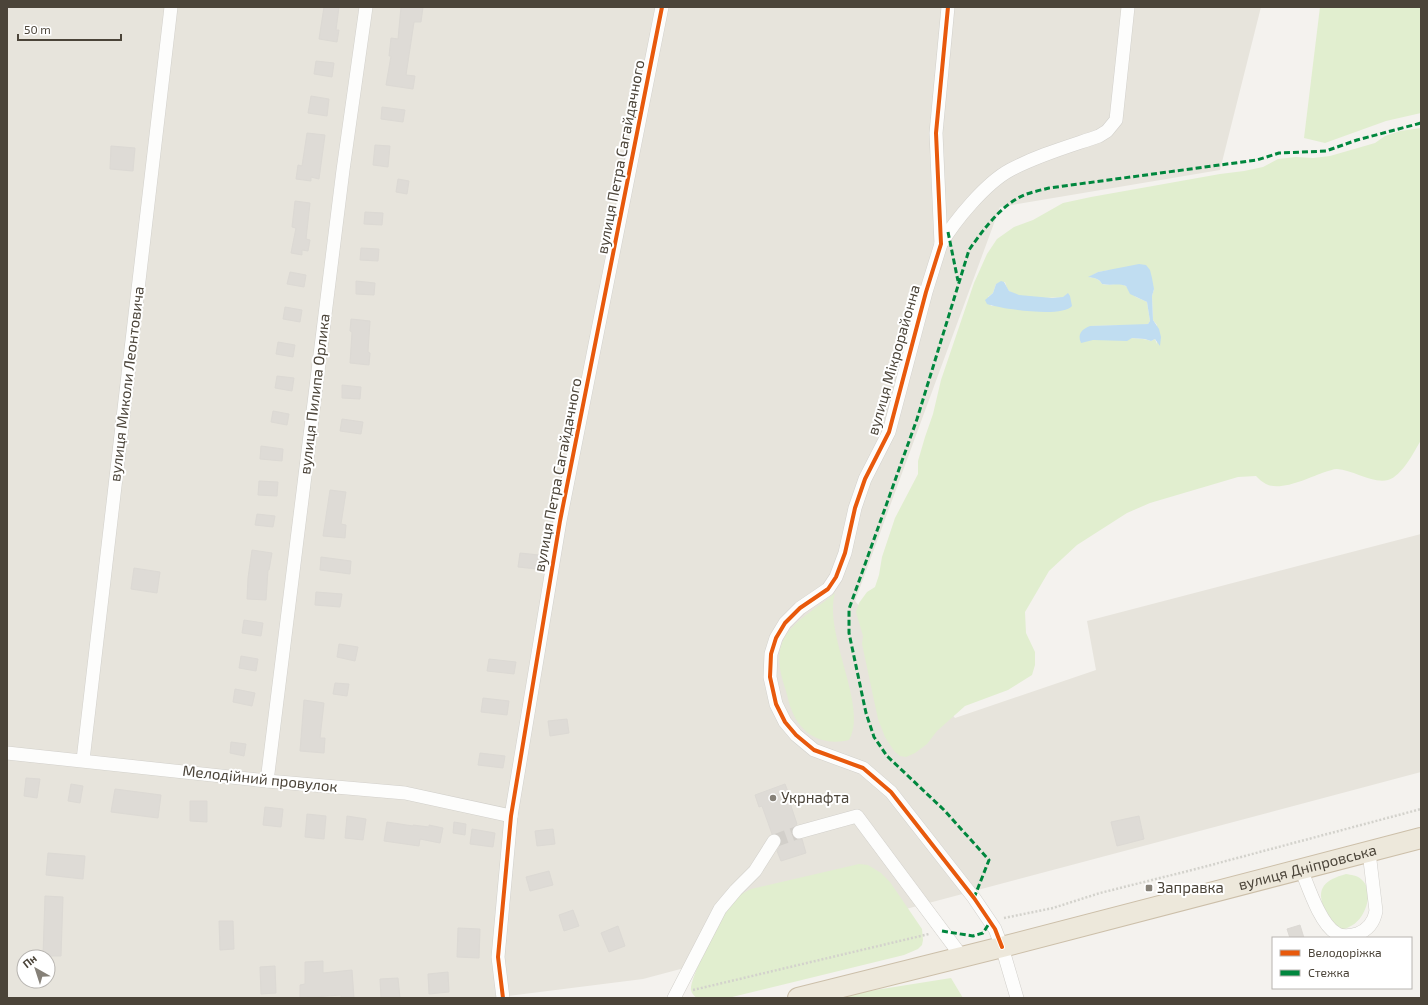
<svg xmlns="http://www.w3.org/2000/svg" width="1428" height="1005" viewBox="0 0 1428 1005" font-family="'Exo 2',sans-serif">
	<style>
		.residential { fill: #e7e4dc; fill-rule: evenodd }
		.green { fill: #e1eecf; fill-rule: evenodd }
		.water { fill: #c0ddf1 }
		.building { fill: #dedbd6; stroke: #dcd9d4 }
		.lines { fill: none; stroke-linecap: round; stroke-linejoin: round }
		.minor-tunnel { stroke: #d2cfca; stroke-width: 13; stroke-dasharray: 13 6; stroke-linecap: butt }
		.minor-casing { stroke: #d2d0cb; stroke-width: 14 }
		.highway-casing { stroke: #ccbfa9; stroke-width: 22 }
		.path { stroke: #d3d2cc; stroke-width: 2.5; stroke-dasharray: 2 2; stroke-linecap: butt }
		.minor { stroke: #fdfdfc; stroke-width: 13 }
		.highway { stroke: #ede8db; stroke-width: 20 }
		.quiet { stroke: #00873e; stroke-width: 3; stroke-dasharray: 6 3; stroke-linecap: butt }
		.cycleway-casing { stroke: #fff; stroke-width: 6 }
		.cycleway { stroke: #e8590c; stroke-width: 4 }
		.poi-dot { fill: #868178; stroke: #fff; stroke-width: 1.5 }
		.labels { text-anchor: middle; stroke-width: 4; stroke-linejoin: round; paint-order: stroke }
		.street-label { font-size: 15px; fill: #4b4439; stroke: #fff }
		.poi-label { font-size: 15px; fill: #4b4439; stroke: #fff; text-anchor: start }
	</style>
	<rect width="100%" height="100%" fill="#f4f2ee"/>
	<path class="residential" d="M7,7H1261L1220,170L1000,207L855,601L955,718L1096,670L1087,621L1421,534V772L643,979L493,998H7ZM24,957H48V981H24Z"/>
	<g class="green">
		<path d="M1320,7H1421V113L1386,121L1325,143L1304,138Z"/>
		<path d="M1421,128V440C1414,452 1402,476 1388,480C1373,484 1353,470 1337,469C1333,469 1329,471 1325,472C1310,477 1281,492 1266,484C1262,482 1259,479 1256,476L1238,477L1150,503L1127,513L1077,545L1049,571L1025,612L1026,633L1035,652V665L1032,675L1008,690L965,706L937,731L927,744L915,753L906,757L900,756L894,751L885,737L878,719L862,644L863,636L856,612L859,603L867,592L875,587L879,575L882,557L895,518L918,474V461L925,437L933,414L941,380L974,283L987,254L997,239L1014,227L1033,220L1063,203L1091,197L1220,174L1244,171L1263,167L1278,159L1296,157L1313,158L1330,156L1375,143L1385,136L1400,131ZM1109,270L1154,289L1152,296L1153,320L1157,325V344L1155,339L1151,341C1133,335 1112,340 1093,340L1090,326L1141,325L1148,324L1150,321L1147,302C1144,300 1139,299 1136,297C1130,293 1129,286 1121,284C1115,283 1109,286 1102,284C1099,279 1095,278 1089,277L1098,272ZM1005,282C1006,285 1007,289 1009,291C1020,300 1050,298 1063,297L991,306L988,297L993,293L996,284Z"/>
		<path d="M835,593C823,634 869,708 849,740C824,746 802,736 792,711C789,705 788,698 786,691C781,676 776,659 782,643C791,621 817,609 835,593Z"/>
		<path d="M859,864L868,865L881,873L890,882L922,929L923,940L922,945L918,949L904,955L728,998H697C694,996 692,994 691,990C689,981 717,923 724,913C727,908 731,902 735,898C740,894 746,892 751,889Z"/>
		<path d="M1346,874C1351,875 1357,875 1361,879C1376,891 1365,921 1349,927C1347,928 1343,930 1340,929C1332,926 1328,917 1325,910C1315,888 1325,880 1346,874Z"/>
		<path d="M951,978L963,998H825Z"/>
	</g>
	<g class="water">
		<path d="M1139,264L1146,265L1150,270L1152,278L1154,289L1152,296L1153,320L1159,329L1161,337L1160,346L1155,339L1151,341L1145,339L1132,338L1127,341L1093,340L1081,343C1077,334 1082,329 1090,326L1148,324L1150,321L1147,302L1130,294L1126,286C1118,283 1111,286 1102,284C1099,278 1094,278 1088,277L1098,272Z"/>
		<path d="M1001,281L1004,282L1009,291L1019,295L1052,298L1063,297L1068,293L1070,296L1072,306C1063,318 1001,309 987,304L985,300L993,293L996,284Z"/>
	</g>
	<g class="building">
		<path d="M324,7H339L336,30H339L337,42L319,39Z"/>
		<path d="M401,7H423L421,22H414L406,75L415,76L413,89L386,85L391,56H389L391,38L398,39Z"/>
		<path d="M316,61L334,63L332,77L314,74Z"/>
		<path d="M311,96L329,99L327,116L308,113Z"/>
		<path d="M382,107L405,110L403,122L381,119Z"/>
		<path d="M307,133L325,135L319,179L311,177V181L296,179L298,165L302,166Z"/>
		<path d="M375,145L390,146L388,167L373,165Z"/>
		<path d="M111,146L135,148L133,171L110,169Z"/>
		<path d="M398,179L409,181L407,194L396,192Z"/>
		<path d="M295,201L310,203L306,239L310,240L308,251L302,250V255L291,253L296,228L292,227Z"/>
		<path d="M365,212L383,213L382,225L364,224Z"/>
		<path d="M361,248L379,249L378,261L360,260Z"/>
		<path d="M290,272L306,275L304,287L287,284Z"/>
		<path d="M356,281L375,283L374,295L356,294Z"/>
		<path d="M285,307L302,310L300,322L283,319Z"/>
		<path d="M351,319L370,321L368,352L370,353L369,365L350,363L352,332L350,331Z"/>
		<path d="M278,342L295,345L293,357L276,354Z"/>
		<path d="M277,376L294,378L292,391L275,388Z"/>
		<path d="M342,385L361,387L360,399L342,398Z"/>
		<path d="M273,411L289,414L287,425L271,422Z"/>
		<path d="M342,419L363,422L361,434L340,431Z"/>
		<path d="M261,446L283,449L282,461L260,459Z"/>
		<path d="M259,481L278,482L277,496L258,495Z"/>
		<path d="M330,490L346,492L341,524L346,525L345,538L323,536Z"/>
		<path d="M257,514L275,516L273,527L255,525Z"/>
		<path d="M252,550L272,553L269,570H268L266,600L247,599L248,578Z"/>
		<path d="M520,553L539,555L537,569L518,567Z"/>
		<path d="M321,557L351,561L350,574L320,570Z"/>
		<path d="M134,568L160,572L157,593L131,589Z"/>
		<path d="M316,592L342,594L340,607L315,605Z"/>
		<path d="M244,620L263,623L261,636L242,633Z"/>
		<path d="M339,644L358,647L355,661L337,657Z"/>
		<path d="M241,656L258,659L256,671L239,668Z"/>
		<path d="M489,659L516,662L514,674L487,671Z"/>
		<path d="M335,683L349,684L347,696L333,694Z"/>
		<path d="M235,689L255,693L252,706L233,702Z"/>
		<path d="M483,698L509,701L507,715L481,712Z"/>
		<path d="M304,700L324,703L320,738H325L324,753L300,751Z"/>
		<path d="M567,719L569,733L550,736L548,721Z"/>
		<path d="M231,742L246,744L244,756L230,753Z"/>
		<path d="M480,753L505,756L503,768L478,765Z"/>
		<path d="M26,778L40,779L37,798L24,796Z"/>
		<path d="M71,784L83,786L80,803L68,801Z"/>
		<path d="M785,784L790,797H788L797,824L791,830V834L797,840L802,839L806,853L781,861L777,851L782,842L781,838L778,834H772L762,806L759,807L755,795Z"/>
		<path d="M115,789L161,795L158,818L111,812Z"/>
		<path d="M190,801H207V822L190,821Z"/>
		<path d="M265,807L283,809L281,827L263,825Z"/>
		<path d="M307,814L326,816L324,839L305,837Z"/>
		<path d="M347,816L366,819L363,840L345,838Z"/>
		<path d="M1139,816L1144,839L1117,846L1111,822Z"/>
		<path d="M387,822L413,826V825L429,827V825L443,828L440,843L420,839L419,846L384,841Z"/>
		<path d="M454,822L466,824L465,835L453,833Z"/>
		<path d="M472,829L495,833L493,847L470,844Z"/>
		<path d="M553,829L555,844L537,846L535,831Z"/>
		<path d="M48,853L85,856L83,879L46,875Z"/>
		<path d="M549,871L553,885L530,891L526,877Z"/>
		<path d="M45,896L63,897L61,956H43Z"/>
		<path d="M573,910L579,926L564,931L559,915Z"/>
		<path d="M219,921H233L234,949L220,950Z"/>
		<path d="M1300,925L1304,938H1290L1287,929Z"/>
		<path d="M618,926L625,946L609,952L601,933Z"/>
		<path d="M458,928L480,929L479,958L457,957Z"/>
		<path d="M323,961V973L352,970L354,998H341V995L300,998V985L305,984V962Z"/>
		<path d="M275,966L276,993L261,994L260,967Z"/>
		<path d="M448,972L449,992L429,994L428,974Z"/>
		<path d="M398,978L400,998H381L380,979Z"/>
	</g>
	<g class="lines">
		<path class="minor-tunnel" d="M774,841L799,832"/>
		<g class="minor-casing">
			<g id="minor">
				<path d="M948,7L936,133L941,244L926,292L889,432L865,479L855,508L845,553L836,577L828,589L800,608L785,623L776,638L771,654L770,677L776,704L785,722L796,735L814,750L863,768L891,792L974,898L995,929L1002,947L1017,998"/>
				<path d="M941,244C955,220 986,183 1010,170C1038,155 1070,146 1099,136L1107,131L1116,120L1128,7"/>
				<path d="M7,753L267,781L405,793L511,816"/>
				<path d="M83,760L171,7"/>
				<path d="M267,781L343,170L366,7"/>
				<path d="M799,832L857,816L962,957"/>
				<path d="M1301,869C1308,886 1320,924 1336,933C1341,937 1351,936 1357,934C1368,930 1374,922 1376,911L1369,852"/>
				<path d="M503,998L498,957L511,816L560,521L662,7"/>
				<path d="M674,998L720,909L736,890L755,871L774,841"/>
			</g>
		</g>
		<g class="highway-casing">
			<g id="highway">
				<path id="s1" d="M798,998L1002,947L1421,838"/>
			</g>
		</g>
		<g class="path">
			<path d="M1004,918L1053,908L1100,893L1196,869L1421,809"/>
			<path d="M693,990L929,934"/>
		</g>
		<use href="#minor" class="minor"/>
		<use href="#highway" class="highway"/>
		<g class="quiet">
			<path d="M948,232L958,281"/>
			<path d="M974,898L989,860L944,810L887,756L874,737L866,713L849,633V609L917,419L969,250C983,230 1001,205 1024,195C1032,192 1041,190 1049,188L1257,160L1279,153L1326,151L1357,140L1421,123"/>
			<path d="M942,931L973,936L983,933L990,922"/>
		</g>
		<g class="cycleway-casing">
			<g id="cycleway">
				<path d="M948,7L936,133L941,244L926,292L889,432L865,479L855,508L845,553L836,577L828,589L800,608L785,623L776,638L771,654L770,677L776,704L785,722L796,735L814,750L863,768L891,792L974,898L995,929L1002,947"/>
				<path d="M503,998L498,957L511,816L560,521L662,7"/>
			</g>
		</g>
		<use href="#cycleway" class="cycleway"/>
	</g>
	<g class="poi-dot">
		<circle cx="773" cy="798" r="4"/>
		<rect x="1145" y="884" width="8" height="8" rx="2"/>
	</g>
	<g class="labels">
		<g class="street-label">
			<text transform="translate(621 157) rotate(-79)" y="5">вулиця Петра Сагайдачного</text>
			<text transform="translate(894 360) rotate(-74)" y="5">вулиця Мікрорайонна</text>
			<text transform="translate(127 384) rotate(-83)" y="5">вулиця Миколи Леонтовича</text>
			<text transform="translate(315 394) rotate(-83)" y="5">вулиця Пилипа Орлика</text>
			<text transform="translate(558 475) rotate(-79)" y="5">вулиця Петра Сагайдачного</text>
			<text transform="translate(260 779) rotate(6)" y="5">Мелодійний провулок</text>
			<text dy="5" stroke="none"><textPath href="#s1" startOffset="526">вулиця Дніпровська</textPath></text>
		</g>
		<g class="poi-label">
			<text x="781" y="803">Укрнафта</text>
			<text x="1157" y="893">Заправка</text>
		</g>
	</g>
	<rect width="1428" height="1005" fill="none" stroke="#4b4439" stroke-width="16"/>
	<rect x="1272" y="937" width="140" height="52" fill="#ffffff" stroke="#b7b4b0"/>
	<rect x="1280" y="950" width="20" height="6" fill="#e8590c" stroke="#b7b4b0"/>
	<text x="1308" y="957" font-size="12" fill="#4b4439">Велодоріжка</text>
	<rect x="1280" y="970" width="20" height="6" fill="#00873e" stroke="#b7b4b0"/>
	<text x="1308" y="977" font-size="12" fill="#4b4439">Стежка</text>
	<g transform="translate(36 969) rotate(321)"><circle r="19" fill="#ffffff" stroke="#b7b4b0"/>
	<path d="M0-3L7 15L0 10L-7 15Z" fill="#868178"/>
	<text y="-6" font-size="11" font-weight="bold" text-anchor="middle" fill="#4b4439">Пн</text>
	</g>
	<path d="M18 34v6h103v-6" fill="none" stroke="#4b4439" stroke-width="2"/>
	<text x="24" y="34" font-size="12" fill="#4b4439" stroke="#ffffff" stroke-width="3" paint-order="stroke">50 m</text>
</svg>
